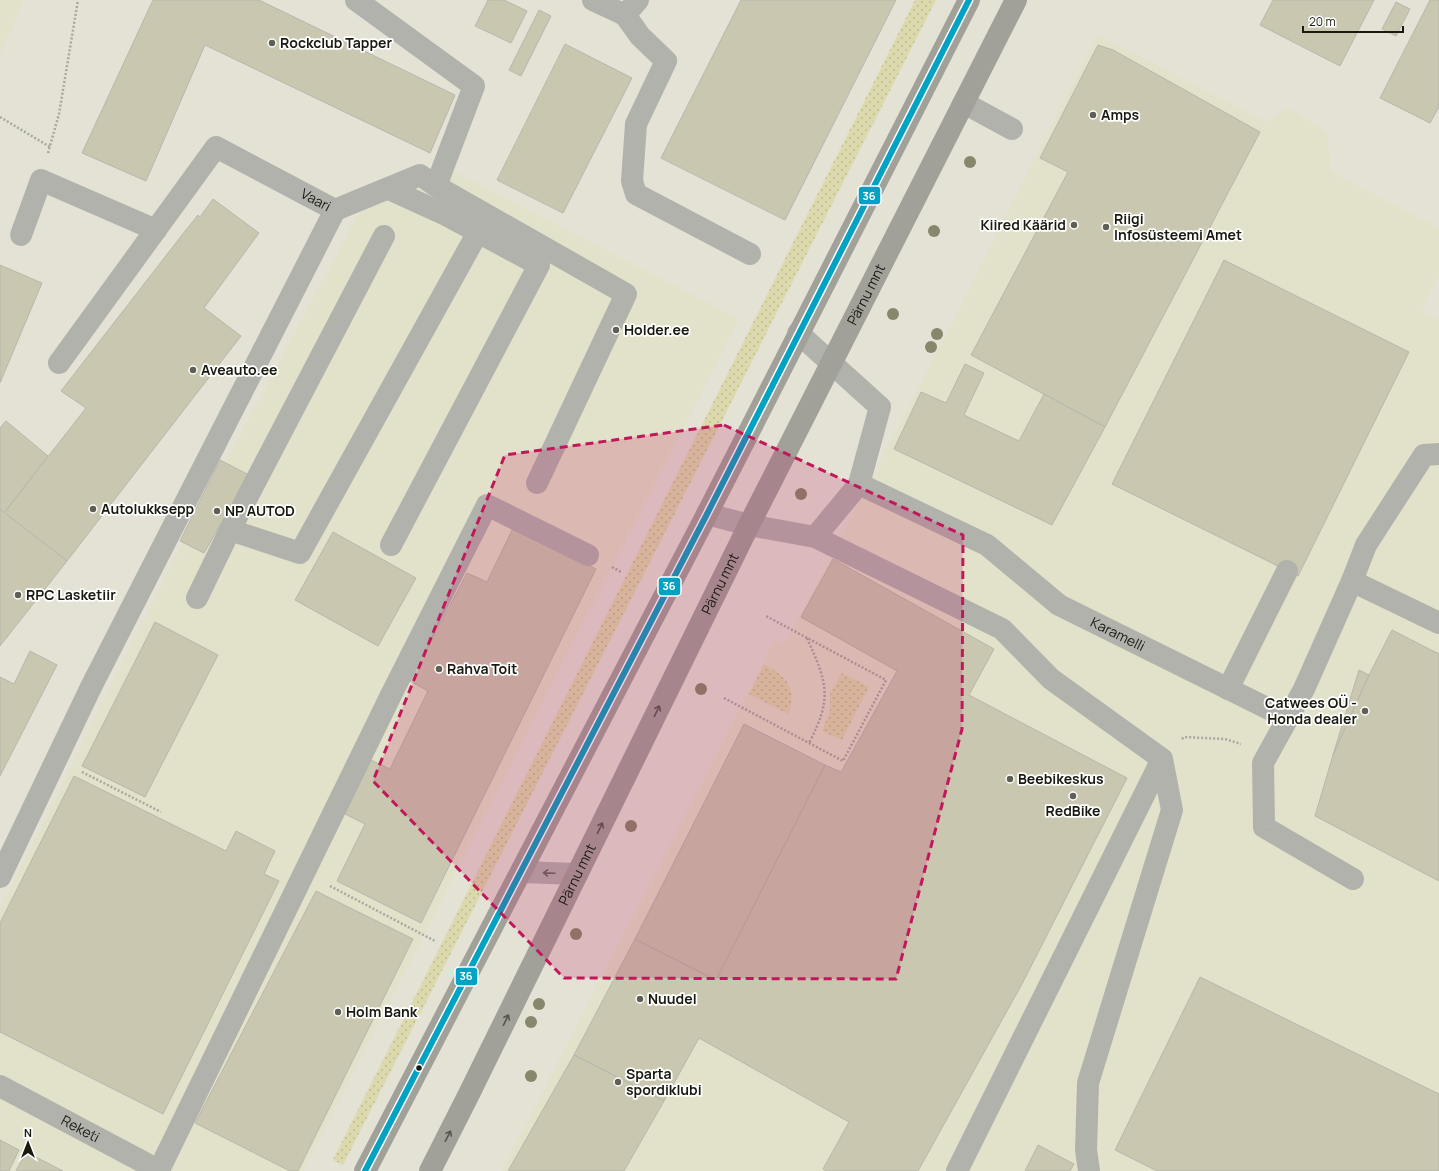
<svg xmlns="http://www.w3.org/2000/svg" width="1439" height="1171" viewBox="0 0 1439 1171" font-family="Manrope,sans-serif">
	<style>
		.built { fill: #e2e1c9 }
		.grass { fill: url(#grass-dots) }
		.building { fill: #c9c7b0; stroke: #b7b7ac }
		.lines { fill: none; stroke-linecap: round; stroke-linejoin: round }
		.path { stroke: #a8a8a2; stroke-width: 2.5; stroke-dasharray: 2 2; stroke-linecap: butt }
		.minor { stroke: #b2b2ad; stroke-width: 22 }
		.major { stroke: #a1a19a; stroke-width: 22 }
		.bus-1-casing { stroke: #fff; stroke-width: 9 }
		.bus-1 { stroke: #01a2c4; stroke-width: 6 }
		.tree { fill: #88866b }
		.oneway { stroke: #56564e }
		.oneway2 { stroke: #66665e }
		.marked { fill: #c2185b; fill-opacity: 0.2; stroke: #c2185b; stroke-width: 3; stroke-dasharray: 8 5; stroke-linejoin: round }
		.poi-dot { fill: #605f55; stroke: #fff; stroke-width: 1.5 }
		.bus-dot { fill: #191910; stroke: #fff; stroke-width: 1.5 }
		.labels { text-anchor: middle; stroke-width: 3.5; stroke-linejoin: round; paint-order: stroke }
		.poi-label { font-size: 14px; font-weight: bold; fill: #191910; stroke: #fff; text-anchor: start }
		.street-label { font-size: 14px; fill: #191910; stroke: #fff }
		.line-badge { stroke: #fff; stroke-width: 1.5 }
		.badge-label { font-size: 11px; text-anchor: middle; font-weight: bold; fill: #fff }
	</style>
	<defs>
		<pattern id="grass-dots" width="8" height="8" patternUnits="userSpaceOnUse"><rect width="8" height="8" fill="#dcdaad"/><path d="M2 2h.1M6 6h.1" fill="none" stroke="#bcba94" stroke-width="1.8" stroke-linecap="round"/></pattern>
	</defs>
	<rect width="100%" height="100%" fill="#e3e2d5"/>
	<g class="built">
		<path d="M0,0H24L0,54Z"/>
		<path d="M1098,35L1267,122L1288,108L1290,109L1327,132L1331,172L1439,228V275L1421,311L1439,320V1171H502L775,640L785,644L956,316Z"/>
		<path d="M457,173L739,319L303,1171H0V910L184,541L363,205Z"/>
	</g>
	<g class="grass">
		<path d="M915,0H936L343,1165L333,1160Z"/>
		<path d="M764,664C786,676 798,688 788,714L749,694Z"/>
		<path d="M842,673L869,687L842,740L822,731L830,710V694Z"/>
	</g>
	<g class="building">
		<path d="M153,0H259L455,95L430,153L205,45L146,181L82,153Z"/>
		<path d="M488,0H504L527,11L511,43L475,26Z"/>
		<path d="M741,0H896L785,220L661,158Z"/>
		<path d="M1273,0H1374L1340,66L1260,25Z"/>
		<path d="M1430,0H1439V107L1430,123L1380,98Z"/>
		<path d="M1396,2L1410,9L1396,36L1382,29Z"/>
		<path d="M539,10L551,16L521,76L509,70Z"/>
		<path d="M565,44L632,78L563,213L497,180Z"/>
		<path d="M1098,45L1113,50L1260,132L1105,427L971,355L1068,172L1040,158Z"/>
		<path d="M213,199L259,233L204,308L241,336L67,561L4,513L86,408L61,391L182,235L198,215L200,217Z"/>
		<path d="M1224,260L1409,352L1298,576L1112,484Z"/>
		<path d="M0,265L42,283L0,383Z"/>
		<path d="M965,364L984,373L964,415L1019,441L1044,394L1105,427L1052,525L894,449L921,392L946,403Z"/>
		<path d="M6,421L48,456L4,513L0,509V428Z"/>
		<path d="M220,460L249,475L204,553L180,541Z"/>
		<path d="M0,509L67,561L0,646Z"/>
		<path d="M513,528L596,569L421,923L337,881L365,824L345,814L371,760L390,769L428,691L410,681L467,573L487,582Z"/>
		<path d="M333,532L416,578L378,646L295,600Z"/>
		<path d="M833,559L994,649L969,695L1127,778L1022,984L918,1171H826L823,1169L849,1122L699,1038L664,1101L574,1055L635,939L716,980L825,765L841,772L897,671L801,617Z"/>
		<path d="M155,622L218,655L145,797L82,766Z"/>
		<path d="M1392,630L1439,654V881L1315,816L1333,755L1369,675Z"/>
		<path d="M30,651L57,665L0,776V677L14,684Z"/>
		<path d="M1359,670L1369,675L1333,755Z"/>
		<path d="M744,724L825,765L716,980L635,939Z"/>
		<path d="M74,776L226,851L236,831L275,851L264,874L279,881L163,1114L0,1032V923Z"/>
		<path d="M316,891L413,939L298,1171H290L195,1123Z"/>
		<path d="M1200,977L1439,1094V1171H1157L1115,1150Z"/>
		<path d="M574,1055L664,1101L624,1171H508Z"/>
		<path d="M0,1140L19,1150L9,1171H0Z"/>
		<path d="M1038,1145L1074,1164L1070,1171H1025Z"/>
		<path d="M26,1152L63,1171H16Z"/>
	</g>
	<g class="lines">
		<g class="path">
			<path d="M0,117L50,147"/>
			<path d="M48,153L59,114L78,0"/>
			<path d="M612,567L621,572"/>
			<path d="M807,638C827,683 833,697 809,743"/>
			<path d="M724,698L843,761L886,680L766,616"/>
			<path d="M1182,739L1184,737L1225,739L1241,744"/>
			<path d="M82,772L161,812"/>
			<path d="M330,886L435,941"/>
		</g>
		<g class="minor">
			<path d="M356,0L474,86L436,186"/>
			<path d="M593,0L625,15L638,0"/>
			<path d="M625,15L640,36L666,61L636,124L632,181L636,194L750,254"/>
			<path d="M964,103L1012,129"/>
			<path d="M389,189L446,215L539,265L391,545"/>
			<path d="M21,235L41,180L156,230"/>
			<path id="s1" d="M59,363L216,147L335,210L420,175L436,186L626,294L537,483"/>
			<path id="s2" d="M859,484L987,545L1059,605L1287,718"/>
			<path d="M707,514L749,525L815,537L859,484L880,407L798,333"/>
			<path d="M230,530L300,553L478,232"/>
			<path d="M815,537L1002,629L1051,679L1162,759L1172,810L1088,1083L1086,1150L1089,1171"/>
			<path d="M1352,581L1366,545L1424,455L1439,454"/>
			<path d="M197,598L230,530L384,236"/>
			<path d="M1228,689L1287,571"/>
			<path d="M521,872L577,874"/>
			<path d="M0,877L91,687L335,210"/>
			<path d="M1353,879L1264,827L1263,763L1304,689L1352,581L1439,623"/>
			<path id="s3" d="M0,1086L160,1171"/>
			<path d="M159,1170L391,695L487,505L588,555"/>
			<path d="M957,1171L1162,759"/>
		</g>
		<g class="major">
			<path d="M365,1171L707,514L969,0"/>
			<path id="s4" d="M430,1171L469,1094L749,525L1016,0"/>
		</g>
		<g class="bus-1-casing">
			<path id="bus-1" d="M365,1171L707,514L969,0"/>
		</g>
		<use href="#bus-1" class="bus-1"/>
	</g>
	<g class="tree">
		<circle cx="970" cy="162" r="6"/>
		<circle cx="934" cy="231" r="6"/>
		<circle cx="893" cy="314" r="6"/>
		<circle cx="937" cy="334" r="6"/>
		<circle cx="931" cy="347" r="6"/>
		<circle cx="801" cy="494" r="6"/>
		<circle cx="701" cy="689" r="6"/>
		<circle cx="631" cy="826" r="6"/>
		<circle cx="576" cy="934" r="6"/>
		<circle cx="539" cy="1004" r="6"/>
		<circle cx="531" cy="1022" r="6"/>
		<circle cx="531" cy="1076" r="6"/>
	</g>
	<defs><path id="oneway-shaft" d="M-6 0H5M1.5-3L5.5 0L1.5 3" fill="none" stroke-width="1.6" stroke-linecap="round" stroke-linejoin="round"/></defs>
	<g class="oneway">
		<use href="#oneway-shaft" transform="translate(657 711) rotate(-64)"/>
		<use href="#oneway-shaft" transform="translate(600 828) rotate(-64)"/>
		<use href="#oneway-shaft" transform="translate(506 1020) rotate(-64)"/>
		<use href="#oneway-shaft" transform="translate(448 1136) rotate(-63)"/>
	</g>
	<use class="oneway2" href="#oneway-shaft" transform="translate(549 873) rotate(-178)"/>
	<path class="marked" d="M724,425L963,535L962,729L896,979L564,978L373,781L505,455Z"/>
	<g class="poi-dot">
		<circle cx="272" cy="43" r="4"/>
		<circle cx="1093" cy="115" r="4"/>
		<circle cx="1074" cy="225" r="4"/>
		<circle cx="1106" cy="227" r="4"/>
		<circle cx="616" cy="330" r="4"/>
		<circle cx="193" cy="370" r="4"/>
		<circle cx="93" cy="509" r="4"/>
		<circle cx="217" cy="511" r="4"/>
		<circle cx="18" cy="595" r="4"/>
		<circle cx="439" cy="669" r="4"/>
		<circle cx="1365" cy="711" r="4"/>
		<circle cx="1010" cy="779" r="4"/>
		<circle cx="1073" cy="796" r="4"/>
		<circle cx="640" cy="999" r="4"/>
		<circle cx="338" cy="1012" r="4"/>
		<circle cx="618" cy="1082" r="4"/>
	</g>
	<circle class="bus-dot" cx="419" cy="1068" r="3.5"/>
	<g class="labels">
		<g class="poi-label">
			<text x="280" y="48">Rockclub Tapper</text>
			<text x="1101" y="120">Amps</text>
			<text x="1114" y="224">Riigi<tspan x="1114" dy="16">Infosüsteemi Amet</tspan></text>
			<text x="1066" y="230" text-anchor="end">Kiired Käärid</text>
			<text x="624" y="335">Holder.ee</text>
			<text x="201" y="375">Aveauto.ee</text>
			<text x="101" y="514">Autolukksepp</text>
			<text x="225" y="516">NP AUTOD</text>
			<text x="26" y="600">RPC Lasketiir</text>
			<text x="447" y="674">Rahva Toit</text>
			<text x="1357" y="708" text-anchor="end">Catwees OÜ -<tspan x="1357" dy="16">Honda dealer</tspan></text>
			<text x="1018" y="784">Beebikeskus</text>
			<text x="1073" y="816" text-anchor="middle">RedBike</text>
			<text x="648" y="1004">Nuudel</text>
			<text x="346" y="1017">Holm Bank</text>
			<text x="626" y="1079">Sparta<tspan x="626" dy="16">spordiklubi</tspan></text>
		</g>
		<g class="street-label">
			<text dy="5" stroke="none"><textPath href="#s1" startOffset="380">Vaari</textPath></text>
			<text dy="5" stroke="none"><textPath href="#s4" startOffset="979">Pärnu mnt</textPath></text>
			<text dy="5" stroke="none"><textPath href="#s4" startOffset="655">Pärnu mnt</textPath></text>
			<text dy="5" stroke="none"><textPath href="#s2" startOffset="301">Karamelli</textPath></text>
			<text dy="5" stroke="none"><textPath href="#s4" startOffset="331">Pärnu mnt</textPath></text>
			<text dy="5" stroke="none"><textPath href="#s3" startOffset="91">Reketi</textPath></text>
		</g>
	</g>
	<g class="line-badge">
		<rect x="858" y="186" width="23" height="19" rx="4" fill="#01a2c4"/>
		<rect x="658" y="577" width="23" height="19" rx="4" fill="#01a2c4"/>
		<rect x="455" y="967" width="23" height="19" rx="4" fill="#01a2c4"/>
	</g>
	<g class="badge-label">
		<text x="869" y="200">36</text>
		<text x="669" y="590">36</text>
		<text x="466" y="980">36</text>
	</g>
	<g transform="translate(28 1143)" stroke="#ffffff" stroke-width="3" paint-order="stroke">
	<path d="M0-3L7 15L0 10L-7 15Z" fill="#191910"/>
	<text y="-6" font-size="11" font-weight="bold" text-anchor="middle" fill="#191910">N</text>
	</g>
	<path d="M1303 26v6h100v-6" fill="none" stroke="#191910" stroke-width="2"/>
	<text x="1309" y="26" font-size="12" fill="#191910" stroke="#ffffff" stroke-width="3" paint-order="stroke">20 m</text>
</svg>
